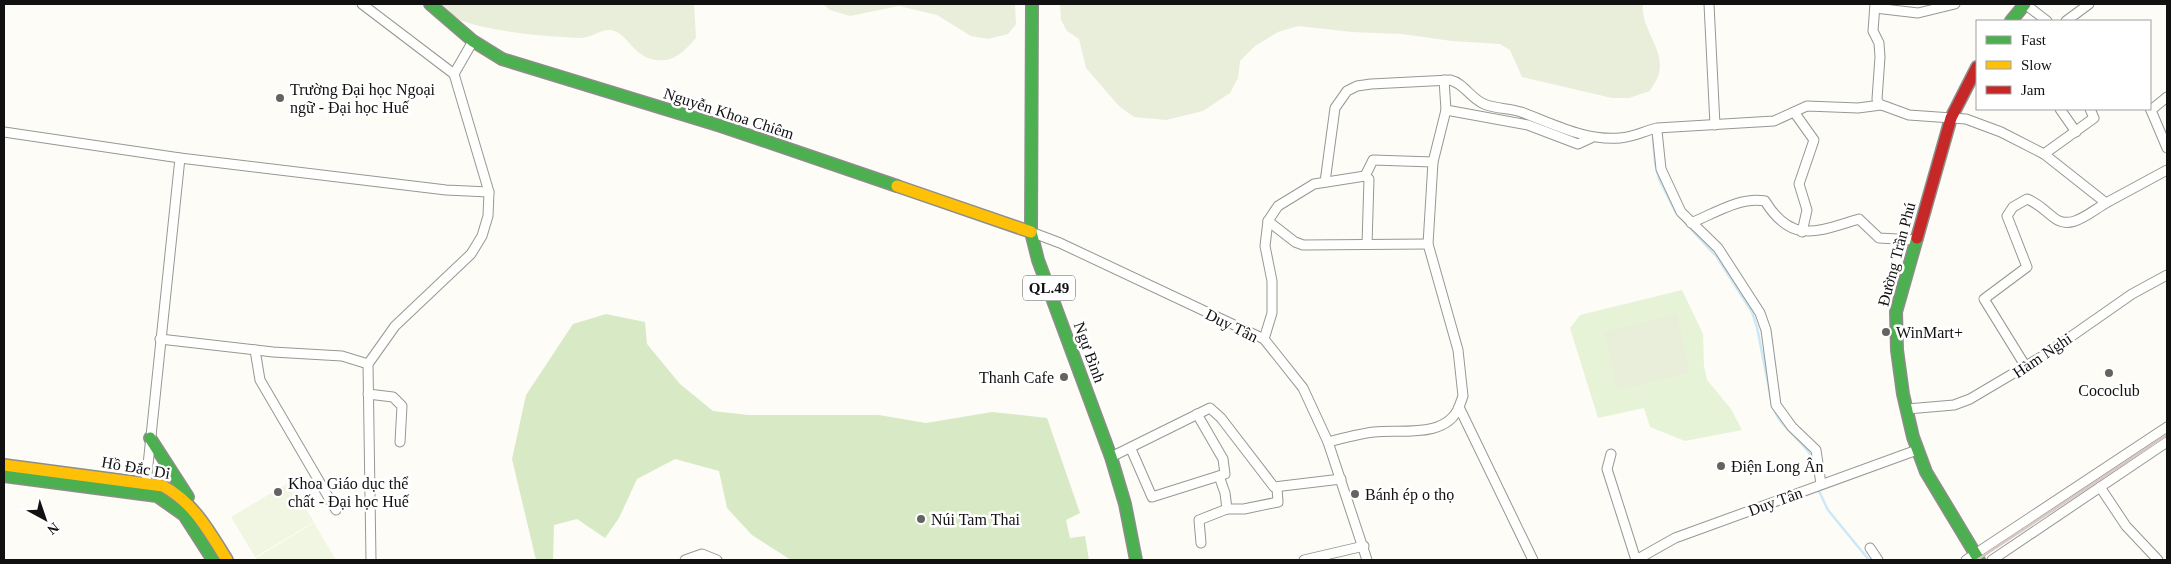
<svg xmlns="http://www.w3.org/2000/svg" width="2171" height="564" viewBox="0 0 2171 564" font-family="Georgia,serif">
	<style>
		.green { fill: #e7f3d7 }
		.forest { fill: #d8eac5 }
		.cemetery { fill: #e9eedb }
		.pitch { fill: #f0f6e1 }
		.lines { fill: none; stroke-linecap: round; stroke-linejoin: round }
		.stream { stroke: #cde8f7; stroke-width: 2.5 }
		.street-casing { stroke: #979795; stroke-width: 11 }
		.fast-casing { stroke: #8e8d8b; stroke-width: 14 }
		.slow-casing { stroke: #8e8d8b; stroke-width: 14 }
		.jam-casing { stroke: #8e8d8b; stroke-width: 14 }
		.street { stroke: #fffffe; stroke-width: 9 }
		.fast { stroke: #4caf50; stroke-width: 11 }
		.slow { stroke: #ffc107; stroke-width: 11 }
		.jam { stroke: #c62828; stroke-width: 11 }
		.rail { stroke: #d9c6c7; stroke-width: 2.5 }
		.poi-dot { fill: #646362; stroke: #fff; stroke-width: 2 }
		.labels { text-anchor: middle; stroke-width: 5; stroke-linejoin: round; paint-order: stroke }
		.shield { fill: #fff; stroke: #585858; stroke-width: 1 }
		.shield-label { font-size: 15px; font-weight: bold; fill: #111 }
		.poi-label { font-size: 16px; fill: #111; stroke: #fff; text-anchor: start }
		.street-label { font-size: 16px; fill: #111; stroke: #fff }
	</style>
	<rect width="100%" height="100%" fill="#fdfcf7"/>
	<path class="green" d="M1682,290L1703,334L1704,366L1707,380L1731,409L1742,430L1685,441L1650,427L1644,408L1598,418L1570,328L1580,315Z"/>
	<path class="forest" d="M606,314L645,322L647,344L680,384L713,411L748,415H879L926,423L992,412L1047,418L1080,513L1066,520L1070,538L1085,536L1089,560H791L752,535L727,508L719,471L675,459L637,479L619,518L605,538L577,519L554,525L553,560H536L512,459L526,395L573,324Z"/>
	<g class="cemetery">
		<path d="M437,4H694L696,38C689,46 677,59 666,60C632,64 630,30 608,30C600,30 591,38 579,38C542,36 488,32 455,18C448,15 442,8 437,4Z"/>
		<path d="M823,4H1015L1016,24L1008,34L988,39L971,36L937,15L899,6L850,16L830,10Z"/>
		<path d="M1060,4H1643C1640,28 1665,49 1659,73C1658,79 1653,85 1650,91L1629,98H1612L1522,77L1510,50L1500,44L1452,41L1402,34L1352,32L1298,26L1278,32L1255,46L1240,61L1238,78L1230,93L1203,111L1166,120L1134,117L1119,106L1086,68L1079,39L1067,31L1061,20Z"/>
		<path d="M1677,314L1690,373L1617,390L1604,331Z"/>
	</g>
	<g class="pitch">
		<path d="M290,482L314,522L255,557L231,517Z"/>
		<path d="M314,523L336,560H257L256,558Z"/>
	</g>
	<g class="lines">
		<g class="stream">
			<path d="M1653,138L1655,163L1659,179L1676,213L1717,257L1752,312L1757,327L1771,399"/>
			<path d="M1773,406C1779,429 1805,440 1814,461"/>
			<path d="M1818,489L1828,510L1869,560"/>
		</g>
		<g class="street-casing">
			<g id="street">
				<path d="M362,4L454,74"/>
				<path d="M1709,4L1715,125"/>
				<path d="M1875,4L1873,31L1879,43L1880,57L1877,99L1879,104L1909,115L1966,119L2001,132L2044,154L2106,203L2167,170"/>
				<path d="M2025,4L2047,21"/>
				<path d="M1875,8L1918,13L1955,4"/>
				<path d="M2066,21L2089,4"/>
				<path d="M1444,80L1446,110L1433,162L1428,244L1458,350L1463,396L1459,407L1533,560"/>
				<path d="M2150,108L2167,148"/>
				<path d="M2060,109L2076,132"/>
				<path d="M1446,110L1528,125L1578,144L1591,138"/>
				<path d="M2151,110L2167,97"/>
				<path d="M1794,112L1814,140L1799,184L1807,210L1802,232"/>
				<path d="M1657,131L1661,169L1681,212L1718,248L1760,313L1766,330L1776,405L1792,427L1816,450L1821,484"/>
				<path d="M4,132L180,158L446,190L489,192"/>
				<path d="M2044,154L2094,118L2090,109"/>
				<path d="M1365,176L1373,160L1433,162"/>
				<path d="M1325,182L1335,108L1347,91L1357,86L1371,84L1450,80C1464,83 1470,98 1484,104C1496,109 1509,108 1521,112C1554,124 1585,141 1620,138C1634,137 1644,131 1657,128L1774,121L1807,106L1858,108L1881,105"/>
				<path d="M1268,221L1295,242L1303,245L1428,244"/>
				<path d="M1691,223C1713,214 1741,196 1765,201C1792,245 1818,231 1859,219L1879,238L1915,240"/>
				<path d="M1031,232L1060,243L1264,339L1303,388L1328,442L1367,560"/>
				<path d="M160,339L273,352L342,356L368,364"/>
				<path d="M1264,339L1272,313V281L1265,246L1268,221L1278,206L1314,184L1365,176L1369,179L1367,244"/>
				<path d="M255,350L260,380L336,510"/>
				<path d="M2026,367L1984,299L2027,267L2007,216L2013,207L2027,199C2038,203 2044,210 2053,217C2070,232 2090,212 2106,203"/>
				<path d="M368,394L393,397L402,406L400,442"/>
				<path d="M1907,409L1954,405L1970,399L2046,354L2132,294L2167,275"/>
				<path d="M1328,442C1343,438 1358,434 1374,432C1400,429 1446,439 1459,407"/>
				<path d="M1131,449L1152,497L1225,474L1223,459L1197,414"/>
				<path d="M1611,454L1607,469L1636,560"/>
				<path d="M1111,457L1210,408L1221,418L1274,487L1341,479"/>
				<path d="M1219,476L1225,493L1227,509"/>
				<path d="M146,484L180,158"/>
				<path d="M2100,487L2126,526L2158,560"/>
				<path d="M1201,543L1199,520L1227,509H1244L1278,502L1277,488"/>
				<path d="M1870,548L1878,560"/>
				<path d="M371,560L368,364L395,326L471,254L482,236L488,216L489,192L454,74L473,41"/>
				<path d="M685,560L702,554L717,560"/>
				<path d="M1304,560L1364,546"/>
				<path d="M1636,560L1675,538L1917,450"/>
				<path d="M1966,560L2167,427"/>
				<path d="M1992,560L2167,442"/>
			</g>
		</g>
		<g class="fast-casing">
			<g id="fast">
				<path d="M430,4L473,41L502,59L721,126L897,186"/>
				<path d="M1032,4L1031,232L1038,260L1111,457L1125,504L1136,560"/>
				<path d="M2011,21L2025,4"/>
				<path d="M1917,238L1896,312L1897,350L1903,394L1913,437L1926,472L1979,560"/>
				<path d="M150,438L188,497"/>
				<path d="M4,476L157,496L184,515L213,560"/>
			</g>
		</g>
		<g class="slow-casing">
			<g id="slow">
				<path d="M897,186L1031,232"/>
				<path d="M4,465L163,486C194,503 209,531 227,560"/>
			</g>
		</g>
		<g class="jam-casing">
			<path id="jam" d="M1917,238L1951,118L1977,67"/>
		</g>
		<use href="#street" class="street"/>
		<use href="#fast" class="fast"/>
		<use href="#slow" class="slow"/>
		<use href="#jam" class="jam"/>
		<path class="rail" d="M1977,560L2167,435"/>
	</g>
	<g class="poi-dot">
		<circle cx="280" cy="98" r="5"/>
		<circle cx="1886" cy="332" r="5"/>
		<circle cx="2109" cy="373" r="5"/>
		<circle cx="1064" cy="377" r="5"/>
		<circle cx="1721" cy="466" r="5"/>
		<circle cx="278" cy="492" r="5"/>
		<circle cx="1355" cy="494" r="5"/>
		<circle cx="921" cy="519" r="5"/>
	</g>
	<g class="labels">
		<rect class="shield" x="1023" y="275.5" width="52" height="25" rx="4"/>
		<g class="shield-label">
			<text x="1049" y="293">QL.49</text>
		</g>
		<g class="poi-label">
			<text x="290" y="95">Trường Đại học Ngoại<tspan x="290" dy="18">ngữ - Đại học Huế</tspan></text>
			<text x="1896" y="338">WinMart+</text>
			<text x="1054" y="383" text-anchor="end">Thanh Cafe</text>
			<text x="2109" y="396" text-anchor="middle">Cococlub</text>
			<text x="1731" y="472">Điện Long Ân</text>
			<text x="288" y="489">Khoa Giáo dục thể<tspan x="288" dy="18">chất - Đại học Huế</tspan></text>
			<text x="1365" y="500">Bánh ép o thọ</text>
			<text x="931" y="525">Núi Tam Thai</text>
		</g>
		<g class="street-label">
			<text transform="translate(729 113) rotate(18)" y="6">Nguyễn Khoa Chiêm</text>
			<text transform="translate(1896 254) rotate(-75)" y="6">Đường Trần Phú</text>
			<text transform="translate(1232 325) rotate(26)" y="6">Duy Tân</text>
			<text transform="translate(1090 352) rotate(70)" y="6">Ngự Bình</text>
			<text transform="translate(2042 355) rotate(-34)" y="6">Hàm Nghi</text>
			<text transform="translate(136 467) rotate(10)" y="6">Hồ Đắc Di</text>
			<text transform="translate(1775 501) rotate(-20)" y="6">Duy Tân</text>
		</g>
	</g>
	<rect width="2171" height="564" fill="none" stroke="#111111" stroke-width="10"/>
	<rect x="1976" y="20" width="175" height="90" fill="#ffffff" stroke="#a0a0a0"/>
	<rect x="1986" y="36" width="25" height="8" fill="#4caf50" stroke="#a0a0a0"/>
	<text x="2021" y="45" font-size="15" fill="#111111">Fast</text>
	<rect x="1986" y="61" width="25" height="8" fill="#ffc107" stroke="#a0a0a0"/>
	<text x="2021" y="70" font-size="15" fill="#111111">Slow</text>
	<rect x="1986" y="86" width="25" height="8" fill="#c62828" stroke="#a0a0a0"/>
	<text x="2021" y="95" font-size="15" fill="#111111">Jam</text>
	<g transform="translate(45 519) rotate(140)" stroke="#ffffff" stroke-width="4" paint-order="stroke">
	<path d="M0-4L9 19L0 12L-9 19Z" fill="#111111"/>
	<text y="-8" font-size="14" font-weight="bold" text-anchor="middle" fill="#111111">N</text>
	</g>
</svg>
